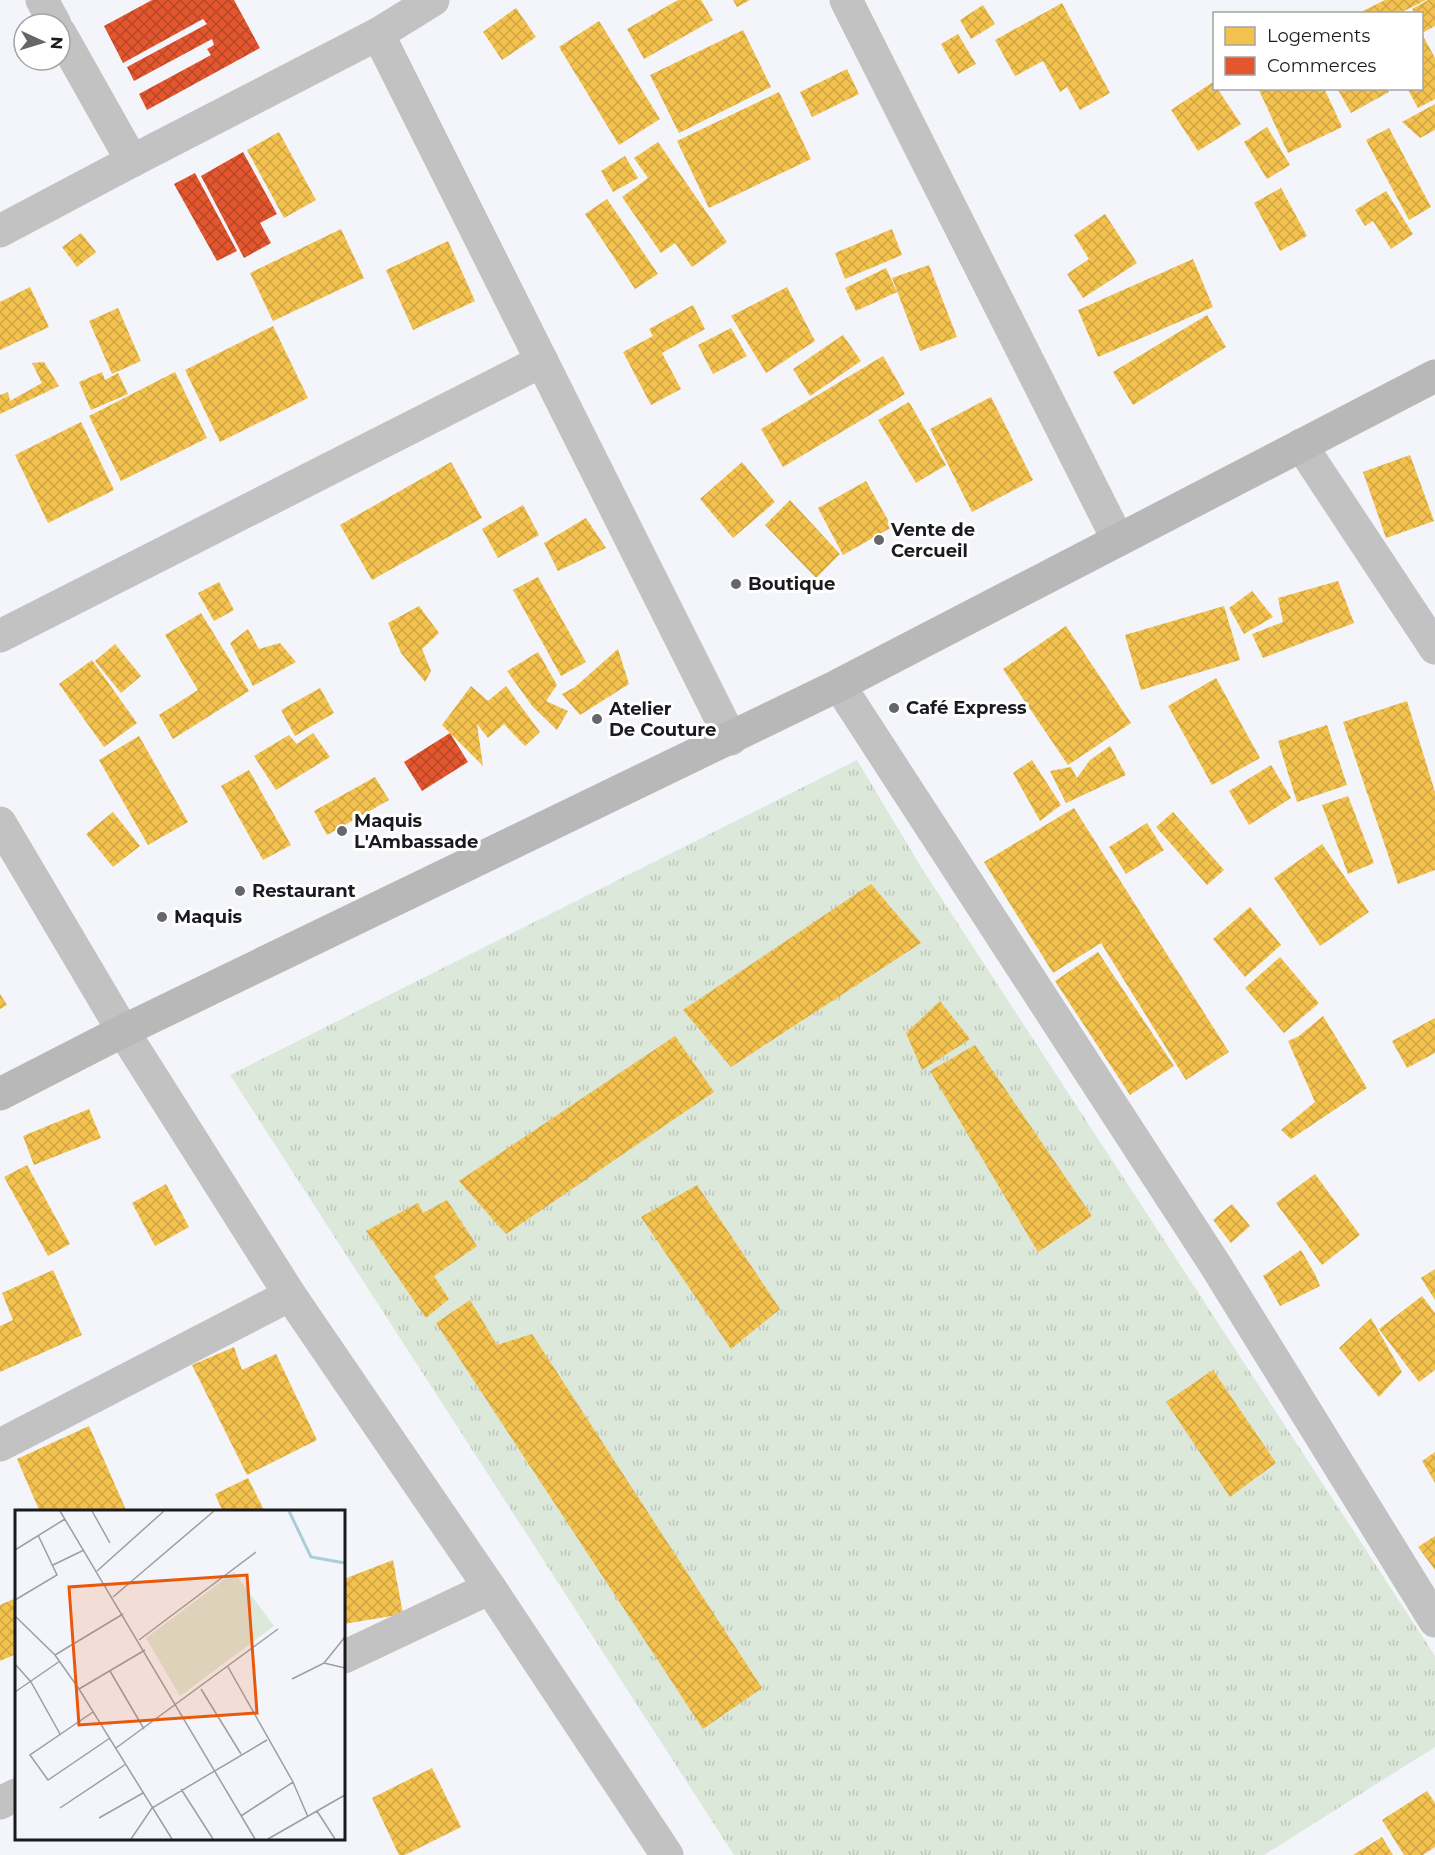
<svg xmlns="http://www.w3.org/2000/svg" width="1435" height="1855" viewBox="0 0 1435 1855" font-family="Montserrat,sans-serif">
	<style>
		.grass { fill: url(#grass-tufts) }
		.homes { fill: url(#homes-cross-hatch) }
		.shops { fill: url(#shops-cross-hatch) }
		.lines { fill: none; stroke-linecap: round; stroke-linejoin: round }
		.street { stroke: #c3c2c3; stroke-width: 33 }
		.secondary { stroke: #b9b8b9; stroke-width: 33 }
		.poi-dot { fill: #66676b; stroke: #fff; stroke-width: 2 }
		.labels { text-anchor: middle; stroke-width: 6; stroke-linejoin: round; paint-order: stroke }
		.poi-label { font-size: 18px; font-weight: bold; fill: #1a1b1e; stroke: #fff; text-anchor: start }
		.inset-river { fill: none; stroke: #aaced7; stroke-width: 3 }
		.inset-road { fill: none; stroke: #9d9ea3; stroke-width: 1.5 }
		.view { fill: #e8590c; fill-opacity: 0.15; stroke: #e8590c; stroke-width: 3 }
		.inset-edge { fill: none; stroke: #1a1b1e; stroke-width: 3 }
	</style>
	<defs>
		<pattern id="grass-tufts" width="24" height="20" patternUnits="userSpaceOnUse" patternTransform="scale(1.5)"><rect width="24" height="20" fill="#dce8d9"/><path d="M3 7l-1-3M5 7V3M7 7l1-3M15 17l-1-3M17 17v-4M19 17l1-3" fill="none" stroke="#bcc6ba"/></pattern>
		<pattern id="homes-cross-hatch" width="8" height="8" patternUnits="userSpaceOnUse" patternTransform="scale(1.5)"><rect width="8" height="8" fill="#f2c14e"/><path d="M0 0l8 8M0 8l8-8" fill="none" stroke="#cfa544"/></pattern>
		<pattern id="shops-cross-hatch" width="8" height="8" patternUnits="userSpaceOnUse" patternTransform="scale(1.5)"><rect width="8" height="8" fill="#e4572e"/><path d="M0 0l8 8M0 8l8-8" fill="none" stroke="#b84727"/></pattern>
	</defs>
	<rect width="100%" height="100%" fill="#f4f5fb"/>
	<path class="grass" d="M857,760L921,867L1435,1656V1747L1264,1855H734L230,1075Z"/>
	<g class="homes">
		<path d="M678,0H701L713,20L644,59L627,29Z"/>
		<path d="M733,0H750L737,7Z"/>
		<path d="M1385,0H1426L1398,14H1357Z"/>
		<path d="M1428,0H1435V26L1424,32L1422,27V14H1415L1412,9Z"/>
		<path d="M1062,3L1110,93L1080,110L1067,87L1060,92L1043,61L1015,76L995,40Z"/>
		<path d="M983,5L995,24L971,39L960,20Z"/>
		<path d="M516,8L536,37L502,60L483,32Z"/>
		<path d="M599,21L660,119L619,145L559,47Z"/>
		<path d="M743,30L771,87L679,133L650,75Z"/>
		<path d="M958,34L976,64L958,74L941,44Z"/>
		<path d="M1422,34L1435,58V99L1418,108L1407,88H1422Z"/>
		<path d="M847,69L859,94L812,117L800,92Z"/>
		<path d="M1213,82L1214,88H1217L1241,124L1198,151L1171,110Z"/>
		<path d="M1258,88H1324L1342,127L1288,153Z"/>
		<path d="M1337,88H1387L1389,92L1351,113Z"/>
		<path d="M779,92L811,159L709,208L677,141Z"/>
		<path d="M1435,104V130L1420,138L1402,122Z"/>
		<path d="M1267,127L1290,165L1267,179L1244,142Z"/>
		<path d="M1389,128L1431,207L1409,220L1366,140Z"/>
		<path d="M279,132L316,200L284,218L247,150Z"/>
		<path d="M658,142L727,242L692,267L675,243L661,253L622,197L648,178L634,158Z"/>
		<path d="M625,156L638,178L613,192L601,171Z"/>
		<path d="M1281,188L1307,236L1280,251L1254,203Z"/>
		<path d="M1386,191L1413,234L1391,249L1373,221L1365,226L1355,210Z"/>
		<path d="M607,199L658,274L635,289L585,214Z"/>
		<path d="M1105,214L1137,263L1083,298L1067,274L1089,259L1074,235Z"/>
		<path d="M341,229L364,278L273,321L250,273Z"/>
		<path d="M892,229L902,255L845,279L835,253Z"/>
		<path d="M81,233L96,252L77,267L62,247Z"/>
		<path d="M448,241L475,301L413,330L386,270Z"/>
		<path d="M1193,259L1213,307L1098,357L1078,310Z"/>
		<path d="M929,265L957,337L920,351L892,278Z"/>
		<path d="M886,268L897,292L856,311L845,288Z"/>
		<path d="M30,287L49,327L0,350V302Z"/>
		<path d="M787,287L815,341L766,373L731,316Z"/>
		<path d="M693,305L705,329L662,353L681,389L651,405L623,352L653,336L649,329Z"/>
		<path d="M118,308L141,361L112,374L89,321Z"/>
		<path d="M1207,315L1226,347L1133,405L1113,372Z"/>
		<path d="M273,326L308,398L220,442L185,370Z"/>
		<path d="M731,328L747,356L713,374L698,345Z"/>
		<path d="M843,335L861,361L810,396L793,369Z"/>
		<path d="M883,356L905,394L783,467L761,429Z"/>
		<path d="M44,362L59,386L0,414V395L8,392L10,401L42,383L32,363Z"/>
		<path d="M102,372L105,380L118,373L128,394L91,410L79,382Z"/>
		<path d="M175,372L207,438L121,481L89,416Z"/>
		<path d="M991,397L1033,480L972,512L930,429Z"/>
		<path d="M909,402L946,465L916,483L878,420Z"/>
		<path d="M81,422L114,490L48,523L15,455Z"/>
		<path d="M1410,455L1434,521L1386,538L1363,472Z"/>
		<path d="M451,462L482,518L372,580L340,525Z"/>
		<path d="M742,462L775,502L733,538L700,499Z"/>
		<path d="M866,481L892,527L843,555L818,508Z"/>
		<path d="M790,500L840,554L816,578L765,525Z"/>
		<path d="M523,505L539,535L498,558L482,529Z"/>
		<path d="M586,518L606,548L558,571L544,543Z"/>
		<path d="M538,577L586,662L561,676L513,590Z"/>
		<path d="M1338,581L1354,623L1263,658L1252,634L1283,622L1278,598Z"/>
		<path d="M219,582L234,610L214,621L198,593Z"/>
		<path d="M1252,591L1273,617L1244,634L1229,608Z"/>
		<path d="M419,606L439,633L422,649L431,671L425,682L401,653L388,623Z"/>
		<path d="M1224,606L1240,660L1141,690L1125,635Z"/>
		<path d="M201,613L249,691L173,739L159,715L198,690L165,635Z"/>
		<path d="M1066,626L1131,723L1068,765L1003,669Z"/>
		<path d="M248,629L259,649L280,643L296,662L253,686L230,643Z"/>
		<path d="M115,644L141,676L121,693L95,661Z"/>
		<path d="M618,649L629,684L580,715L562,694L575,687Z"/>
		<path d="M538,652L557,685L546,701L568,711L557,730L533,707L507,671Z"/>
		<path d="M92,660L137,723L104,747L59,684Z"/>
		<path d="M1216,678L1260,758L1212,785L1168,706Z"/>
		<path d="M471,686L488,701L506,686L540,732L525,746L504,724L488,738L477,724L483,766L442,725Z"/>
		<path d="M320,688L334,713L295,736L281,710Z"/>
		<path d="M1407,701L1435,792V870L1398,884L1343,722Z"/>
		<path d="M1327,725L1347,785L1297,802L1278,741Z"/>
		<path d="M313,733L330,757L276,790L254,756L289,735L297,744Z"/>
		<path d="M139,736L188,822L148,845L99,760Z"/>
		<path d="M1110,746L1126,775L1066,803L1050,771L1071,767L1077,778L1090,760Z"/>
		<path d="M1032,760L1061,805L1040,821L1013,773Z"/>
		<path d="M1271,765L1291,798L1249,825L1229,791Z"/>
		<path d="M249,770L291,845L263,860L221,786Z"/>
		<path d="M375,777L389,800L327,835L314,811Z"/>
		<path d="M1348,796L1374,863L1348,874L1322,805Z"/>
		<path d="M1074,808L1229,1052L1186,1080L1101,943L1053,973L984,862Z"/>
		<path d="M113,812L140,846L113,867L86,834Z"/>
		<path d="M1173,812L1224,870L1207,885L1156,827Z"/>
		<path d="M1147,823L1164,850L1126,874L1109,847Z"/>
		<path d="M1322,844L1369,912L1320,946L1274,878Z"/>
		<path d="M871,884L921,943L731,1067L683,1010Z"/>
		<path d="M1250,907L1281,945L1245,977L1213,939Z"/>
		<path d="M1098,952L1174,1066L1130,1095L1055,981Z"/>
		<path d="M1280,957L1319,1003L1284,1033L1245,988Z"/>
		<path d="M0,994L7,1005L0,1009Z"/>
		<path d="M940,1001L970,1039L922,1070L906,1033Z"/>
		<path d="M1323,1016L1367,1088L1291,1139L1281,1130L1315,1102L1288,1041L1299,1036Z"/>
		<path d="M1435,1018V1053L1407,1068L1392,1041Z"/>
		<path d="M675,1036L714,1092L506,1234L459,1181Z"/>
		<path d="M975,1045L1092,1216L1038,1252L930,1071Z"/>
		<path d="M89,1109L101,1138L34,1165L23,1136Z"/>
		<path d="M27,1165L70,1244L48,1256L4,1177Z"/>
		<path d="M1315,1174L1360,1235L1322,1265L1276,1203Z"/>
		<path d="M166,1184L189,1227L155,1246L132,1203Z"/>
		<path d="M697,1185L780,1309L731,1349L641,1217Z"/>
		<path d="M447,1200L477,1246L434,1276L449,1299L426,1318L366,1231L418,1203L423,1213Z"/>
		<path d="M1232,1204L1250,1226L1231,1243L1213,1220Z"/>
		<path d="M1301,1250L1315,1274L1320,1286L1280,1306L1263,1276Z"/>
		<path d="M1435,1269V1300L1421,1278Z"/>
		<path d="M53,1270L82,1335L0,1372V1326L13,1320L2,1293Z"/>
		<path d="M1422,1296L1435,1313V1370L1419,1382L1379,1329Z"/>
		<path d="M470,1300L497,1345L532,1334L762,1688L703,1729L436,1323Z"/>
		<path d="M1371,1318L1402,1372L1379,1397L1339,1348Z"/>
		<path d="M234,1347L242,1370L276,1354L317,1440L247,1475L192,1365Z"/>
		<path d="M1213,1370L1276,1463L1230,1497L1166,1402Z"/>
		<path d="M89,1426L127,1512H40L17,1459Z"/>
		<path d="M1435,1452V1483L1422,1461Z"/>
		<path d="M248,1478L265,1512H223L215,1494Z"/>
		<path d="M1435,1536V1570L1418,1547Z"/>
		<path d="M393,1560L403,1614L344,1624V1579Z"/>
		<path d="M16,1598V1654L0,1661V1605Z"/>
		<path d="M432,1768L461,1827L405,1855H399L372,1798Z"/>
		<path d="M1427,1791L1435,1803V1847L1423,1855H1404L1382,1820Z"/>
		<path d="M1382,1837L1393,1855H1353Z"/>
	</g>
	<g class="shops">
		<path d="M152,0H234L260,48L147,110L139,94L211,55L207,49L214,45L212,39L134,81L127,67L207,24L203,19L123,63L104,26Z"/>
		<path d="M243,152L277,214L260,223L271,243L244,258L201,176Z"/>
		<path d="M195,173L237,251L217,261L174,184Z"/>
		<path d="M450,733L468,762L422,791L404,762Z"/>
	</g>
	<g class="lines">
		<g class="street">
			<path d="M42,0L55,24"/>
			<path d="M846,0L1118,540"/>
			<path d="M60,33L132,161"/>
			<path d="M378,34L731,739"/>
			<path d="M0,231L132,161L378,34L433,0"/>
			<path d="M1301,445L1435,648"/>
			<path d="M0,636L542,361"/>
			<path d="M839,685L1216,1266L1435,1621"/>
			<path d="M0,823L123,1031L290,1295L490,1588L667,1855"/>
			<path d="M0,1445L290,1295"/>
			<path d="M344,1657L490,1588"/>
			<path d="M0,1803L16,1795"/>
		</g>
		<path class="secondary" d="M0,1094L123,1031L839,685L1435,376"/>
	</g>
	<g class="poi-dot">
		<circle cx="879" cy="540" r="6"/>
		<circle cx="736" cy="584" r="6"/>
		<circle cx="894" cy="708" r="6"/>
		<circle cx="597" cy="719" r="6"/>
		<circle cx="342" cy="831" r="6"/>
		<circle cx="240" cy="891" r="6"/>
		<circle cx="162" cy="917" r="6"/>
	</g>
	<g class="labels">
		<g class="poi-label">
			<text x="891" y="536">Vente de<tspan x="891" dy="21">Cercueil</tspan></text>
			<text x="748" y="590">Boutique</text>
			<text x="906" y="714">Café Express</text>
			<text x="609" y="715">Atelier<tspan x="609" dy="21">De Couture</tspan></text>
			<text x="354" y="827">Maquis<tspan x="354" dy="21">L'Ambassade</tspan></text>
			<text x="252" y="897">Restaurant</text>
			<text x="174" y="923">Maquis</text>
		</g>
	</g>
	<g transform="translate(15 1510)">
		<rect width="330" height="330" fill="#f4f5fb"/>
		<path d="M219,62L259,116L165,186L131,128Z" fill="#dce8d9"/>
		<path class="inset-river" d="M274,1L296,47L330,53"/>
		<path class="inset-road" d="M45,1L240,329M77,1L95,33M0,40L50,9M38,55L69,40M82,61L149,1M98,87L199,1M0,90L42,65L23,25M0,106L40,145L64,179L157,329M124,130L241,42M40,145L108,104M309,153L330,127M0,154L16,172L45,224M213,157L278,272M95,161L129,219M277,169L309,153L330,158M64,179L130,140M186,179L226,244M0,182L45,151M78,202L15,245L33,270L95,228M101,238L263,119M166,279L198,329M45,298L111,254M302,301L320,329M226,306L278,272L293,307M84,308L128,283M116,329L137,298L252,230M253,329L330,285"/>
		<path class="view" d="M232,65L242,203L64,215L54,77Z"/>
		<rect width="330" height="330" class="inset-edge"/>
	</g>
	<rect x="1213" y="12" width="210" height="78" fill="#ffffff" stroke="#a3a4a5" stroke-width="1.5"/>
	<rect x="1225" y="27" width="30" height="18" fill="#f2c14e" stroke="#a3a4a5" stroke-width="1.5"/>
	<text x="1267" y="42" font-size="18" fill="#1a1b1e">Logements</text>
	<rect x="1225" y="57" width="30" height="18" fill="#e4572e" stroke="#a3a4a5" stroke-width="1.5"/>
	<text x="1267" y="72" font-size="18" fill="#1a1b1e">Commerces</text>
	<g transform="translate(42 42) rotate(94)"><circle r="28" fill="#ffffff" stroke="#a3a4a5" stroke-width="1.5"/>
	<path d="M0-4.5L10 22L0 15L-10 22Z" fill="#66676b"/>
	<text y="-9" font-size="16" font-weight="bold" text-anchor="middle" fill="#1a1b1e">N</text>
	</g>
</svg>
